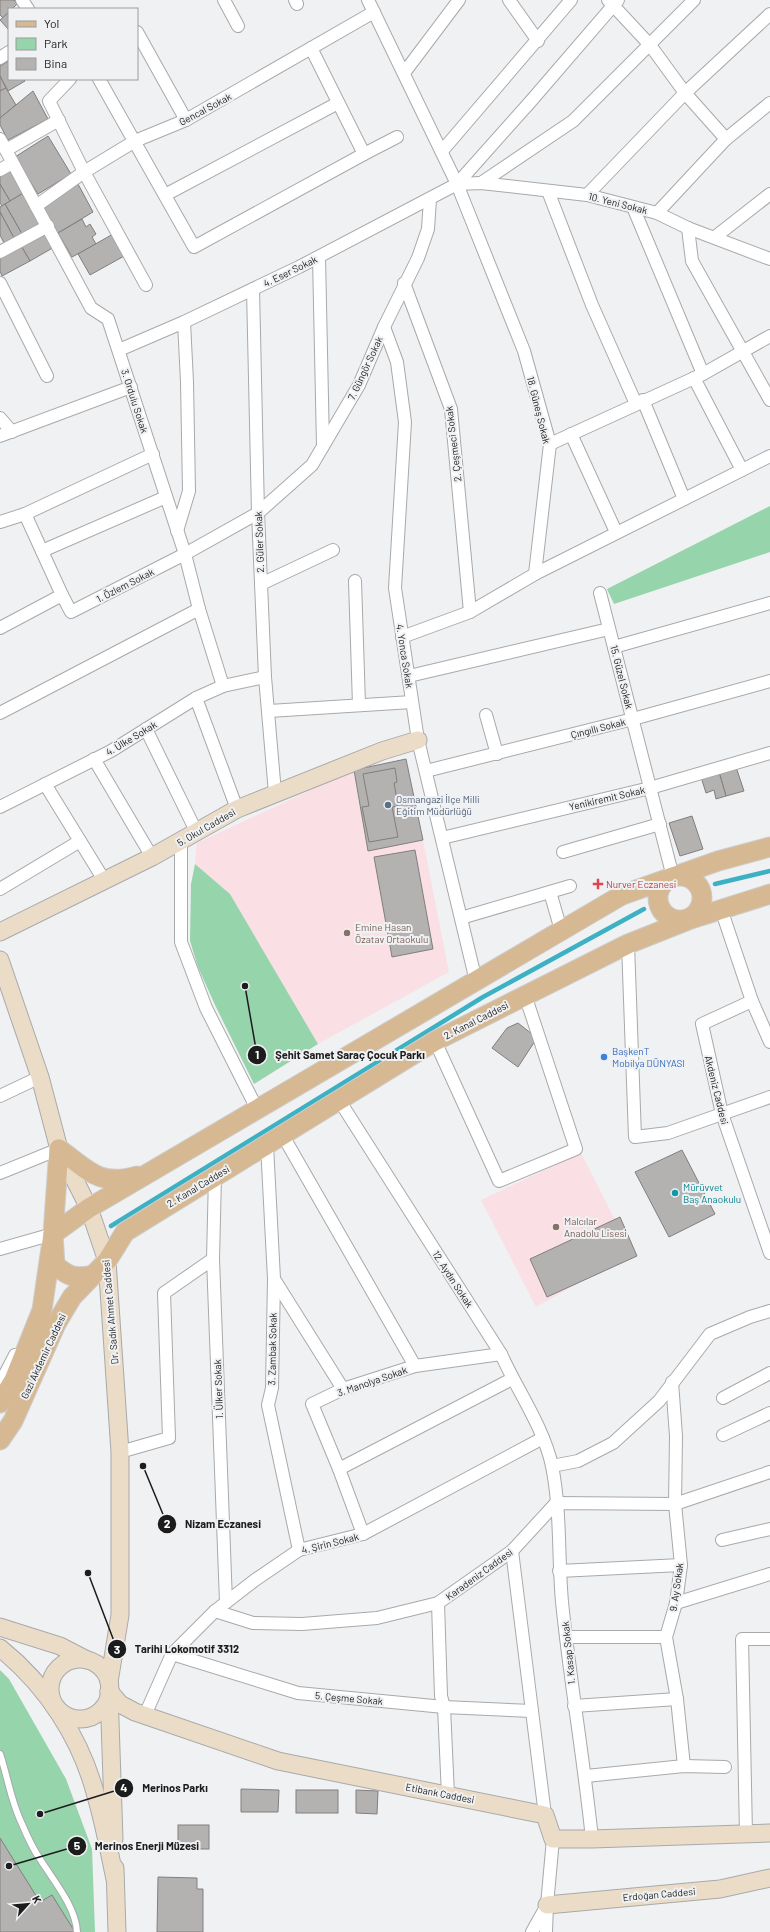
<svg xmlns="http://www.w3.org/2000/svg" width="770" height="1932" viewBox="0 0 770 1932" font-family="Barlow,sans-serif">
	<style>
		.education { fill: #fadfe5 }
		.green { fill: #96d4ab }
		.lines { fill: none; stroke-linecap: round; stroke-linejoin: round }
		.stream { stroke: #3cb1c4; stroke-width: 4.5 }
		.building { fill: #b4b2b1; stroke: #817f7e }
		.lane-casing { stroke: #a8a9ab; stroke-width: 8 }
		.street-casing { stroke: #a8a9ab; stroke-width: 14 }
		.secondary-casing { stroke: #a8a9ab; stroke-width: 19 }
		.primary-casing { stroke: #cdcdcd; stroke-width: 21 }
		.lane { stroke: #fff; stroke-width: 6 }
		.street { stroke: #fff; stroke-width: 12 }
		.secondary { stroke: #ebdcc8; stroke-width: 17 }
		.primary { stroke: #d6b992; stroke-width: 19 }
		.service-dot { fill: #5c6f8a; stroke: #f0f1f3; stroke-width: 1.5 }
		.health-dot { fill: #e0444e; stroke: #f0f1f3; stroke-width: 1.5 }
		.education-dot { fill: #8d6e63; stroke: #f0f1f3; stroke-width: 1.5 }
		.shop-dot { fill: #3f7fe0; stroke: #f0f1f3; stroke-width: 1.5 }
		.culture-dot { fill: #0f9aa8; stroke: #f0f1f3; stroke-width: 1.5 }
		.labels { text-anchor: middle; stroke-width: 4; stroke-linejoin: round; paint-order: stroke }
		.street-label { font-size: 10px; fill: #1c1c1d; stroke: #f0f1f3 }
		.service-label { font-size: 10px; fill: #4e5e75; stroke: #f0f1f3; text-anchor: start }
		.health-label { font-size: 10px; fill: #be3a42; stroke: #f0f1f3; text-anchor: start }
		.education-label { font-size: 10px; fill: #785e54; stroke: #f0f1f3; text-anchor: start }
		.shop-label { font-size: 10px; fill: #366cbe; stroke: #f0f1f3; text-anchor: start }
		.culture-label { font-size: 10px; fill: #0d838f; stroke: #f0f1f3; text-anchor: start }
		.leader { fill: none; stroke: #1c1c1d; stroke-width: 1.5 }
		.callout-dot { fill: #1c1c1d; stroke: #f0f1f3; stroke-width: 1.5 }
		.mark-label { font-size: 12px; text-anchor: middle; font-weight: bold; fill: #fff }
		.callout-label { font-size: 11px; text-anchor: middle; font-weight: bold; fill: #1c1c1d; stroke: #f0f1f3; stroke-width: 4; stroke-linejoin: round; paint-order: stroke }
	</style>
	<rect width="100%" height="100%" fill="#f0f1f3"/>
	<g class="education">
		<path d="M354,770L368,851L423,840L449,972L318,1044L230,894L195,864L197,843Z"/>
		<path d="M581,1153L632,1253L536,1307L481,1200Z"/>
	</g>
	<g class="green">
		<path d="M770,506V552L614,604L607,589Z"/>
		<path d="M195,864L230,894L318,1044L254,1084L215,1005L198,967L190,941L191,884Z"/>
		<path d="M0,1670L9,1679L66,1779L92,1849L95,1932H0Z"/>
	</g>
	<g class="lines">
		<g class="stream">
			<path d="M715,884L770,871"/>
			<path d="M111,1226L483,997L644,909"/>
		</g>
	</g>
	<g class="building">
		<path d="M0,0H14L17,4L12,9H9V12L3,18L0,15Z"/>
		<path d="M9,12V30L0,20Z"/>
		<path d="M9,61V79H24L25,81L8,91L0,76V66Z"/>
		<path d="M0,76L6,88L0,91Z"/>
		<path d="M6,88L16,105L0,118V91Z"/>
		<path d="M33,91L48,119L8,140L0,125V118Z"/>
		<path d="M48,136L71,174L38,194L15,157Z"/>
		<path d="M10,166L25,192L10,201L0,184V173Z"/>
		<path d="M0,184L10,201L2,206L0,203Z"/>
		<path d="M78,184L93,212L58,233L42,205Z"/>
		<path d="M25,192L42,222L22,234L5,204Z"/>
		<path d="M5,204L22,234L14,238L0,212V207Z"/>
		<path d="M0,212L14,238L4,243L0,235Z"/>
		<path d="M82,219L86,227L90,224L96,234L92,237L96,244L72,257L58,233Z"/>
		<path d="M46,229L56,246L30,261L20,244Z"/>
		<path d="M113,234L126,255L90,275L78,254Z"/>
		<path d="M20,244L30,261L2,276L0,271V254Z"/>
		<path d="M406,759L423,840L368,851L354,770Z"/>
		<path d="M736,767L744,791L726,796L719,772Z"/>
		<path d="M395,768L397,782L394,783L398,806L392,807L398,837L369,842L362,807L369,806L363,774Z"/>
		<path d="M719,772L726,796L716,799L714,790L706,793L701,777Z"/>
		<path d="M692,816L703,849L680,856L669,823Z"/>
		<path d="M415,850L433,949L392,957L374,857Z"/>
		<path d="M518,1023L537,1038L518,1067L492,1048L507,1028Z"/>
		<path d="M682,1150L715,1214L669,1237L635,1172Z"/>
		<path d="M620,1217L637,1256L547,1297L530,1259Z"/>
		<path d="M241,1789L279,1790L278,1812H241Z"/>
		<rect x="296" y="1790" width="42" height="23"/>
		<path d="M356,1790L378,1791L377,1814L356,1813Z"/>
		<rect x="178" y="1825" width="31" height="24"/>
		<path d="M0,1838L40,1902L52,1895L75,1932H0Z"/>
		<path d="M158,1877L197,1878V1889H203V1932H157Z"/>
	</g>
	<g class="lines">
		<g class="lane-casing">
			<path id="lane" d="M0,1754C8,1778 11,1802 22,1824C27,1836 33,1849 40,1859C53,1880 76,1907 77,1932"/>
		</g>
		<g class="street-casing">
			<g id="street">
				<path d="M22,0L28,9"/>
				<path d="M224,0L238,26"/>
				<path d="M295,0L297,4"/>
				<path d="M368,0L457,184L524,351L550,444L535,574L470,612L402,637"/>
				<path d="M509,0L538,41"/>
				<path d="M608,0L650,45L685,93L726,139"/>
				<path d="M137,32L186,120"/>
				<path d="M0,58L9,52"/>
				<path d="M404,73L459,0"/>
				<path d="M70,79L49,101L84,172L146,285"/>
				<path d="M99,79L194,247L364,154L311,48"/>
				<path d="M0,139L91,308L108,319L185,554L199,609L223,686"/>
				<path d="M6,150L59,120"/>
				<path d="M442,151L571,0"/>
				<path d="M364,154L397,137"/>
				<path d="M0,170L12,163"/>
				<path d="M481,183L573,121L694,0"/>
				<path d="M457,184L481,183L587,195L657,213L688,228L770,259"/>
				<path d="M548,191L592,305L636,404"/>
				<path d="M165,195L338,103"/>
				<path d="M587,195L685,93L770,14"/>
				<path d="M36,206L84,172L135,141L186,120L374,12"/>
				<path d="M633,207L703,374"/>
				<path d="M657,213L726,139L770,103"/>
				<path d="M688,228L692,261L770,400"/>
				<path d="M715,237L770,194"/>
				<path d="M0,252L48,226"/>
				<path d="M319,257L323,446"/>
				<path d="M0,283L47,376"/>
				<path d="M404,283L451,409L470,612"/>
				<path d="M253,289L258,513L265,677L275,793"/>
				<path d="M384,327L397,362L405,422L395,588L418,740L476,981"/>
				<path d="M119,350L184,322L299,267L457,184L531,101L618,0"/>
				<path d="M694,378L742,470"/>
				<path d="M643,400L684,499"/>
				<path d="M0,418L12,432"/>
				<path d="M571,434L616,532"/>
				<path d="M0,436L131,387"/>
				<path d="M550,444L703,374L770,336"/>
				<path d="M25,514L62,595"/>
				<path d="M0,522L25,514L153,454"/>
				<path d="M177,531L189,491L187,382L184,322"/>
				<path d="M42,551L166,497"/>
				<path d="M535,574L770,456"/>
				<path d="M355,581L359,705"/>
				<path d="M261,584L333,550"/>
				<path d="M600,593L673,877"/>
				<path d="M0,628L62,595L71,612L185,554L258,513L312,465L359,385L384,327L418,258L428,229L430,199"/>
				<path d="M614,647L770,603"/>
				<path d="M409,676L609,629"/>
				<path d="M196,698L237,809"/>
				<path d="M269,711L412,702"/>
				<path d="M0,713L199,609"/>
				<path d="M486,715L497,754"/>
				<path d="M146,729L196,831"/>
				<path d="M94,759L152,857"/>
				<path d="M426,771L633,719L770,681"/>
				<path d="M45,784L104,880"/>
				<path d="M0,807L111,751L196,698L223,686L265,677"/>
				<path d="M442,838L650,788L770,753"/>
				<path d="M181,842V942L206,1008L257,1109"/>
				<path d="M563,852L660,824"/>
				<path d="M0,889L80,841"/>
				<path d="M550,892L561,930"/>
				<path d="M721,909L752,1001L770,1042"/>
				<path d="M461,918L570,886"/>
				<path d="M628,944L635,1137L668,1133L770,1097"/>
				<path d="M752,1001L702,1024L722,1114L770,1253"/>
				<path d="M435,1041L499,1181L576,1149L525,995"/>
				<path d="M0,1096L40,1077"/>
				<path d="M339,1100L501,1354C517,1390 544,1428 552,1466C561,1511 558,1557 562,1602C570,1681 584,1760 592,1839"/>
				<path d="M282,1134L415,1366"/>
				<path d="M267,1145L274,1279L272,1388L268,1405L299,1550"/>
				<path d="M0,1173L59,1149"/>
				<path d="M215,1176L213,1259L226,1602"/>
				<path d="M0,1249L53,1234"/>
				<path d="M274,1279L343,1389"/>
				<path d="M672,1382L676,1436L675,1504L681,1565L676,1603L666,1637L677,1699L684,1766"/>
				<path d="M0,1384L15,1355"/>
				<path d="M723,1398L770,1373"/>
				<path d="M723,1435L770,1413"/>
				<path d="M120,1452L169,1438L164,1293L213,1259"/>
				<path d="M552,1466L578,1461L613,1443L659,1401L710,1334L750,1317L770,1311"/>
				<path d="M339,1469L512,1379"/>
				<path d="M363,1534L339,1469L312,1404L343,1389L415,1366L501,1354"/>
				<path d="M722,1540L770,1529"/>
				<path d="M512,1551L545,1815"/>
				<path d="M559,1571L681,1565"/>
				<path d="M438,1603L441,1696L444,1707L448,1795"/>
				<path d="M676,1603L770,1574"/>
				<path d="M215,1611L253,1623L302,1624L377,1618L438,1603L512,1551L556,1503L675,1504L770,1472"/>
				<path d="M566,1637H666"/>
				<path d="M172,1654L298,1693L444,1707L532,1711"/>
				<path d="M574,1706L677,1699"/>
				<path d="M145,1715L172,1654L215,1611L255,1580L299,1550L363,1534L543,1438"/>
				<path d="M586,1776L684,1766L725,1767"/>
				<path d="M746,1834L742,1639H770"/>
				<path d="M532,1932L546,1907"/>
				<path d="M546,1932L547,1905L553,1839"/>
			</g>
		</g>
		<g class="secondary-casing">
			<g id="secondary">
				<path d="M0,932L152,857L237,809L382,751L418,740"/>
				<path d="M0,960L40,1077L59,1149L89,1208L107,1261L120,1452V1615L109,1682"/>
				<path d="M0,1627L60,1646L87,1660"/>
				<path d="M0,1648C46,1685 81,1738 96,1796C104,1823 109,1851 115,1879"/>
				<circle cx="80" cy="1689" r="30"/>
				<path d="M109,1691L120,1704L135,1712L278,1761L545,1815L553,1839H592L770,1833"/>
				<path d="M109,1691L114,1839"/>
				<path d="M115,1868L117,1932"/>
				<path d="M547,1905L720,1889L770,1878"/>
			</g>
		</g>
		<g class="primary-casing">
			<g id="primary">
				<circle cx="680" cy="898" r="22"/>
				<path d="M59,1149L53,1234L55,1265C69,1277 75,1279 93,1275"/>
				<path d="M59,1149C88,1170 99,1187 137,1176"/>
				<path d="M0,1403L14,1380L42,1310L53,1234L89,1208L622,895L718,861L770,847"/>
				<path d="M0,1440L13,1421L56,1324L72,1297L107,1261L125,1232L435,1041L628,944L691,919L770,894"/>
			</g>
		</g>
		<use href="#lane" class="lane"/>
		<use href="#street" class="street"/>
		<use href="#secondary" class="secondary"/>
		<use href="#primary" class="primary"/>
	</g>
	<circle class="service-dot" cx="388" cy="805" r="4"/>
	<path class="health-dot" d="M596 878h4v4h4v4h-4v4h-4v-4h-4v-4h4z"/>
	<g class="education-dot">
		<circle cx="347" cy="933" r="4"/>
		<circle cx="556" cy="1227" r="4"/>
	</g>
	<circle class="shop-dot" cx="604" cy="1057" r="4"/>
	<circle class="culture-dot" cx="675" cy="1193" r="4"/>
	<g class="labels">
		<g class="street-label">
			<text transform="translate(205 109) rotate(-28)" y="4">Gencal Sokak</text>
			<text transform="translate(618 203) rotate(14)" y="4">10. Yeni Sokak</text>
			<text transform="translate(290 271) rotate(-26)" y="4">4. Eser Sokak</text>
			<text transform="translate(365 368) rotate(-65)" y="4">7. Güngör Sokak</text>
			<text transform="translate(135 401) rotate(72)" y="4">3. Ordulu Sokak</text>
			<text transform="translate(539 410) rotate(76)" y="4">18. Güneş Sokak</text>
			<text transform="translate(453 444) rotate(-97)" y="4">2. Çeşmeci Sokak</text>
			<text transform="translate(259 542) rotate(-92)" y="4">2. Güler Sokak</text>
			<text transform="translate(125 585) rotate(-27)" y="4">1. Özlem Sokak</text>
			<text transform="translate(405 656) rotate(81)" y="4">4. Yonca Sokak</text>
			<text transform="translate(622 677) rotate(76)" y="4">15. Güzel Sokak</text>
			<text transform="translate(598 728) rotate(-14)" y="4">Çıngıllı Sokak</text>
			<text transform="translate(131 738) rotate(-31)" y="4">4. Ülke Sokak</text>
			<text transform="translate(607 798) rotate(-13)" y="4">Yenikiremit Sokak</text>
			<text transform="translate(206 827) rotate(-30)" y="4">5. Okul Caddesi</text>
			<text transform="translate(476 1020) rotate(-27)" y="4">2. Kanal Caddesi</text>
			<text transform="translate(717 1090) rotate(76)" y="4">Akdeniz Caddesi</text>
			<text transform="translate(198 1186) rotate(-31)" y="4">2. Kanal Caddesi</text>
			<text transform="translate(453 1279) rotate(57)" y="4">12. Aydın Sokak</text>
			<text transform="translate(110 1312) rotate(-95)" y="4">Dr. Sadık Ahmet Caddesi</text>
			<text transform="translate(272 1349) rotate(-89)" y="4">3. Zambak Sokak</text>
			<text transform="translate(43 1356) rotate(-65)" y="4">Gazi Akdemir Caddesi</text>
			<text transform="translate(372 1381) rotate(-19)" y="4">3. Manolya Sokak</text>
			<text transform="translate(218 1389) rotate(-92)" y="4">1. Ülker Sokak</text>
			<text transform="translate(330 1543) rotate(-14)" y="4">4. Şirin Sokak</text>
			<text transform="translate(479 1574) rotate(-36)" y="4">Karadeniz Caddesi</text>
			<text transform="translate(676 1587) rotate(-82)" y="4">9. Ay Sokak</text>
			<text transform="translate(568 1653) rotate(-96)" y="4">1. Kasap Sokak</text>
			<text transform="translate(349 1698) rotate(5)" y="4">5. Çeşme Sokak</text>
			<text transform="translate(440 1793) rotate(11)" y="4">Etibank Caddesi</text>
			<text transform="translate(659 1894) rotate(-5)" y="4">Erdoğan Caddesi</text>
		</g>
		<g class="service-label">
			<text x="396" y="803">Osmangazi İlçe Milli<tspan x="396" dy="12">Eğitim Müdürlüğü</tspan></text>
		</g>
		<g class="health-label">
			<text x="606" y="888">Nurver Eczanesi</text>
		</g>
		<g class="education-label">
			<text x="355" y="931">Emine Hasan<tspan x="355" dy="12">Özatav Ortaokulu</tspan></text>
			<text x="564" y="1225">Malcılar<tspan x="564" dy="12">Anadolu Lisesi</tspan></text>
		</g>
		<g class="shop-label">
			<text x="612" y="1055">BaşkenT<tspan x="612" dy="12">Mobilya DÜNYASI</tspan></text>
		</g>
		<g class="culture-label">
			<text x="683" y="1191">Mürüvvet<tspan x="683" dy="12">Baş Anaokulu</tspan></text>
		</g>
	</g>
	<path class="leader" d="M245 986L257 1055M143 1466L167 1524M88 1573L117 1649M40 1814L124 1788M9 1866L77 1846"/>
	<g class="callout-dot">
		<circle cx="245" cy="986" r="4"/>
		<circle cx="143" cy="1466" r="4"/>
		<circle cx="88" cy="1573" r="4"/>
		<circle cx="40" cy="1814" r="4"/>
		<circle cx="9" cy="1866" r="4"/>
		<circle cx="257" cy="1055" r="10"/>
		<circle cx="167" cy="1524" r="10"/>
		<circle cx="117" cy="1649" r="10"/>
		<circle cx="124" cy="1788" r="10"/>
		<circle cx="77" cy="1846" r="10"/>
	</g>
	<g class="mark-label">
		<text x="257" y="1059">1</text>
		<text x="167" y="1528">2</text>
		<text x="117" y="1654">3</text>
		<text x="124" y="1792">4</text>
		<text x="77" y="1850">5</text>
	</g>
	<g class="callout-label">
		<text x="350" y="1059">Şehit Samet Saraç Çocuk Parkı</text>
		<text x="223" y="1528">Nizam Eczanesi</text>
		<text x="187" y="1653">Tarihi Lokomotif 3312</text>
		<text x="175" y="1792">Merinos Parkı</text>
		<text x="147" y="1850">Merinos Enerji Müzesi</text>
	</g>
	<rect x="8" y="8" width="130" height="72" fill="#f0f1f3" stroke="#9b9c9d"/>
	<rect x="16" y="21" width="20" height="6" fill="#d6b992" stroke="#9b9c9d"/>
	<text x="44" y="28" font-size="12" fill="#1c1c1d">Yol</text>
	<rect x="16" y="38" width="20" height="12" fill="#96d4ab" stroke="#9b9c9d"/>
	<text x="44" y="48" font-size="12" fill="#1c1c1d">Park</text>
	<rect x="16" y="58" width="20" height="12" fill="#b4b2b1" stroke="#9b9c9d"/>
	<text x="44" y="68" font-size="12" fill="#1c1c1d">Bina</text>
	<g transform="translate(28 1904) rotate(63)" stroke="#f0f1f3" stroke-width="3" paint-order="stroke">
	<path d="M0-3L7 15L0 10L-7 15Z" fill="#1c1c1d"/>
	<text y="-6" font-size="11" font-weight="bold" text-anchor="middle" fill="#1c1c1d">K</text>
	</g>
</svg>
